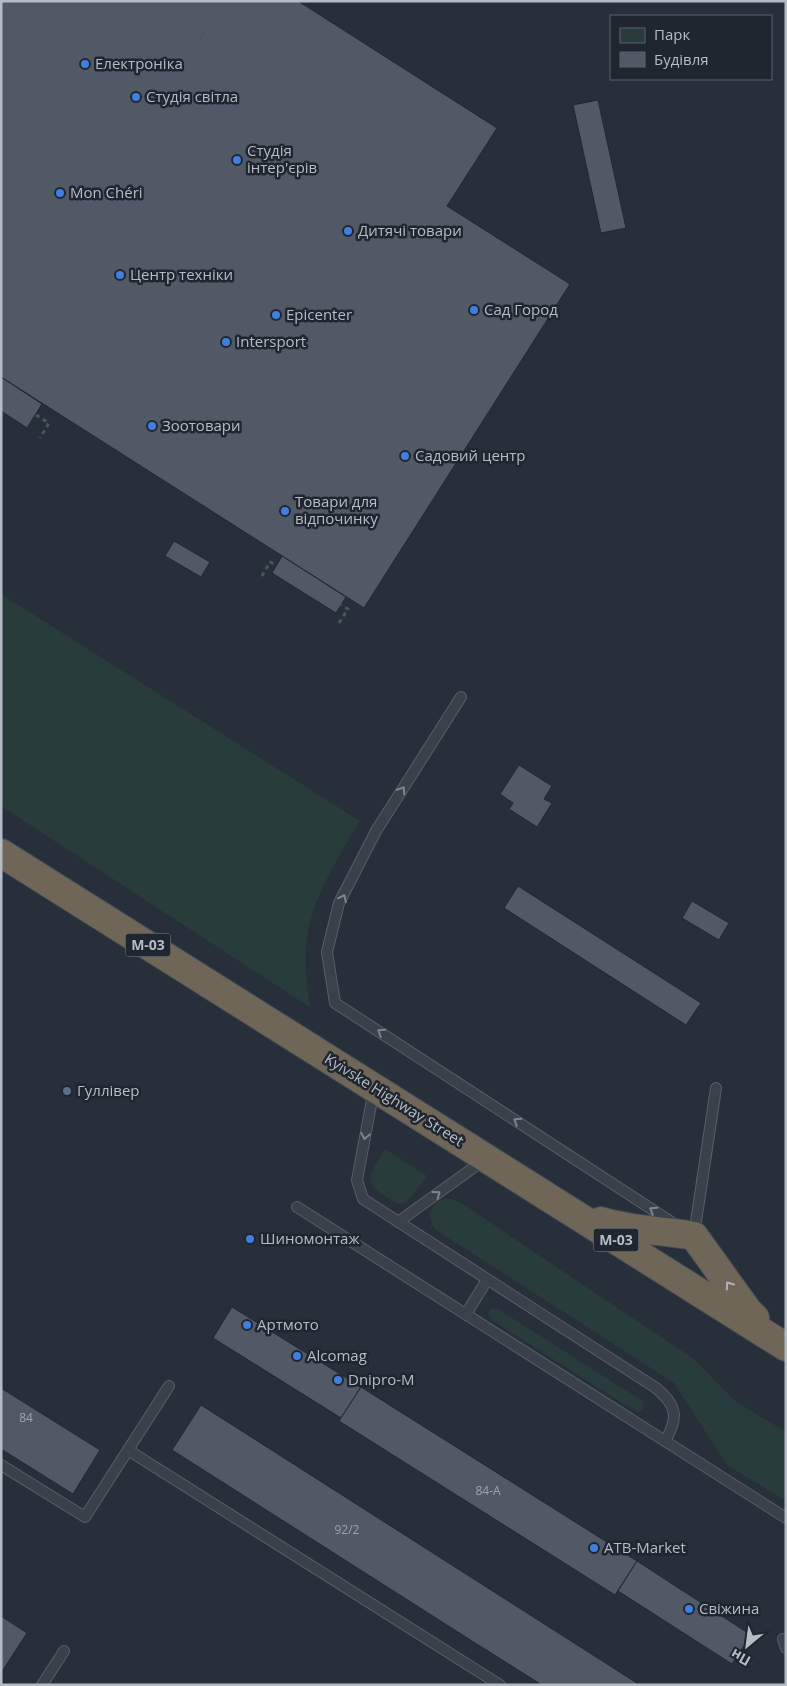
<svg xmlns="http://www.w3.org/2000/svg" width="787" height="1686" viewBox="0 0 787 1686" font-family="'Open Sans',sans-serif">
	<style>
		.green { fill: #293c3c }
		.building { fill: #505965; stroke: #212832 }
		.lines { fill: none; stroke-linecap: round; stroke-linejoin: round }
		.lane-casing { stroke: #585f69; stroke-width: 12 }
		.highway-casing { stroke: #454c56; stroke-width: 30 }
		.path { stroke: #48585b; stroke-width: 3; stroke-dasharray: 4 4; stroke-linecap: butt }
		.lane { stroke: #3a414b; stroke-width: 10 }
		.highway { stroke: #706658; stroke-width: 28 }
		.oneway { stroke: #7e858f }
		.oneway2 { stroke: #afb3bb }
		.shop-dot { fill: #3f7fe0; stroke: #1f2630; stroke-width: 2 }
		.service-dot { fill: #5c6f8a; stroke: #1f2630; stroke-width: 2 }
		.labels { text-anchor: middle; stroke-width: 5; stroke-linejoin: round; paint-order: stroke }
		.number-label { font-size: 12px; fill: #9ca3ae }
		.shield { fill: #1f2630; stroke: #898f99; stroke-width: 1 }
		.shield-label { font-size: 14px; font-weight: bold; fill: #b6bcc6 }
		.poi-label { font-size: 15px; fill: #b6bcc6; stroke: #1f2630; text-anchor: start }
		.street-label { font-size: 15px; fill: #b6bcc6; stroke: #1f2630 }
	</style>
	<rect width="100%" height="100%" fill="#262f3a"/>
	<g class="green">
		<path d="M1,594L360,821C321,887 293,927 311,1008L1,806Z"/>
		<path d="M385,1149L427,1176L406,1203L398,1204C365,1183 363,1184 385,1149Z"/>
		<path d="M446,1198L458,1201L694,1359L734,1400L786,1432V1501L727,1465L674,1383L436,1230C425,1217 430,1202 446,1198Z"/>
		<path d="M492,1308L498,1309L641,1400L644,1403L643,1410L639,1412L633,1410L490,1319L488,1313Z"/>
	</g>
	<g class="building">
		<path d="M1,1H298L497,128L447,206L570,284L364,608L1,377Z"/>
		<path d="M598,100L626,228L601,233L573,105Z"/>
		<path d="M1,377L42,404L27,428L1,411Z"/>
		<path d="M174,541L210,562L201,577L165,556Z"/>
		<path d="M282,556L346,597L336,613L272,573Z"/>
		<path d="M519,765L552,786L544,799L552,803L537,827L509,809L513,803L500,794Z"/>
		<path d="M518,886L701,1003L686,1025L504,908Z"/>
		<path d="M692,901L729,923L719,940L682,918Z"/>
		<path d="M232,1307L361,1387L341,1418L213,1338Z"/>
		<path d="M361,1387L637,1561L615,1595L339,1421Z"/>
		<path d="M1,1388L100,1450L73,1494L1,1449Z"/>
		<path d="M201,1405L640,1685H542L472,1641L172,1450Z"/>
		<path d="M637,1561L751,1635L732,1664L618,1591Z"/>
		<path d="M1,1616L27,1633L1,1673Z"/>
	</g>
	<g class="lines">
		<g class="lane-casing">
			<g id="lane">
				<path d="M461,697L376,831L339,903L327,952L335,1003L676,1225"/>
				<path d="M374,1089L357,1180L363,1199L656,1388C677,1405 679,1418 665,1441"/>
				<path d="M297,1207L786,1518"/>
				<path d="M398,1222L484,1160"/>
				<path d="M694,1235L716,1088"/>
				<path d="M466,1314L487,1280"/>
				<path d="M128,1450L500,1685"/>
				<path d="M1,1465L85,1517L169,1386"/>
				<path d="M783,1639L786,1648"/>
				<path d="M42,1685L64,1651"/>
			</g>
		</g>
		<g class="highway-casing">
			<g id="highway">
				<path d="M1,853L786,1347"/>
				<path d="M601,1221C633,1231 662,1230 694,1236L748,1311L755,1318"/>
			</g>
		</g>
		<g class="path">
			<path d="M199,41L204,33"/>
			<path d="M36,415L49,423L40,438"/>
			<path d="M262,576L270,562L276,565"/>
			<path d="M339,623L348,609L341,605"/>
		</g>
		<use href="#lane" class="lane"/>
		<use href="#highway" class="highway"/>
	</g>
	<defs><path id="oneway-chevron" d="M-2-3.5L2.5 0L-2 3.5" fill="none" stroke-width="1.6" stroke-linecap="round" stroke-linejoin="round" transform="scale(1.25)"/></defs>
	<g class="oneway">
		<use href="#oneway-chevron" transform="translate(402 790) rotate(-58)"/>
		<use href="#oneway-chevron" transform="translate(343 898) rotate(-64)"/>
		<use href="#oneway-chevron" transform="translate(381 1032) rotate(-147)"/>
		<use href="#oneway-chevron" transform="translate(517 1121) rotate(-147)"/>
		<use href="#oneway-chevron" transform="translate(365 1136) rotate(101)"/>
		<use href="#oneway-chevron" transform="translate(437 1194) rotate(-36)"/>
		<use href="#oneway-chevron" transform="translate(653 1210) rotate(-147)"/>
	</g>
	<use class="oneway2" href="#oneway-chevron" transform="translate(729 1285) rotate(-125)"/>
	<g class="shop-dot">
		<circle cx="85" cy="64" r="5"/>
		<circle cx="136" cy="97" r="5"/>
		<circle cx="237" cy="160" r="5"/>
		<circle cx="60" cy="193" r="5"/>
		<circle cx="348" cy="231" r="5"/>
		<circle cx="120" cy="275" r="5"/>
		<circle cx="474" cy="310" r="5"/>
		<circle cx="276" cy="315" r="5"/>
		<circle cx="226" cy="342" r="5"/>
		<circle cx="152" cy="426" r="5"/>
		<circle cx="405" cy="456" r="5"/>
		<circle cx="285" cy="511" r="5"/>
		<circle cx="250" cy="1239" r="5"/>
		<circle cx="247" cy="1325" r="5"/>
		<circle cx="297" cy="1356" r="5"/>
		<circle cx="338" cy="1380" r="5"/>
		<circle cx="594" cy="1548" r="5"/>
		<circle cx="689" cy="1609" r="5"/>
	</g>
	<circle class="service-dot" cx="67" cy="1091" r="5"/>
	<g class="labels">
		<g class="number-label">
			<text x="26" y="1422">84</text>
			<text x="488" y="1495">84-А</text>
			<text x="347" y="1534">92/2</text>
		</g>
		<g class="shield">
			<rect x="125.5" y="933.5" width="45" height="23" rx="4"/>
			<rect x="593.5" y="1228.5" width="45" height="23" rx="4"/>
		</g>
		<g class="shield-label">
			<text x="148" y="950">М-03</text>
			<text x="616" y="1245">М-03</text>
		</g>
		<g class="poi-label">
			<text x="95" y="69">Електроніка</text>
			<text x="146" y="102">Студія світла</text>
			<text x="247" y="156">Студія<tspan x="247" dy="17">інтер'єрів</tspan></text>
			<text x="70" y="198">Mon Chéri</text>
			<text x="358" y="236">Дитячі товари</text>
			<text x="130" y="280">Центр техніки</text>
			<text x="484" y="315">Сад Город</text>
			<text x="286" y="320">Epicenter</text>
			<text x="236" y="347">Intersport</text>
			<text x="162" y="431">Зоотовари</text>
			<text x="415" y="461">Садовий центр</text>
			<text x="295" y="507">Товари для<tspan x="295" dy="17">відпочинку</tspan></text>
			<text x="77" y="1096">Гуллівер</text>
			<text x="260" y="1244">Шиномонтаж</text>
			<text x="257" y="1330">Артмото</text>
			<text x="307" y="1361">Alcomag</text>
			<text x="348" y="1385">Dnipro-M</text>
			<text x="604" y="1553">ATB-Market</text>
			<text x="699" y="1614">Свіжина</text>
		</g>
		<g class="street-label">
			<text transform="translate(394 1100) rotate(32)" y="5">Kyivske Highway Street</text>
		</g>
	</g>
	<rect width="787" height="1686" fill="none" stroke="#b6bcc6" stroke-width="5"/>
	<rect x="610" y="15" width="162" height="65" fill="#1f2630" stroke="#5b626c"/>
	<rect x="620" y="28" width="25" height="15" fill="#293c3c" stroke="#5b626c"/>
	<text x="654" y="40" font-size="15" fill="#b6bcc6">Парк</text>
	<rect x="620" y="52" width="25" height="15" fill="#505965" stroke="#5b626c"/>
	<text x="654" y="65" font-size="15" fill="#b6bcc6">Будівля</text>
	<g transform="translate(747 1646) rotate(209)" stroke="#1f2630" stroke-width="4" paint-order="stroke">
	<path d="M0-4L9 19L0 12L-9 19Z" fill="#b6bcc6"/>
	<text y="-8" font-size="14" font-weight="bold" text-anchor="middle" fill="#b6bcc6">Пн</text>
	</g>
</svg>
